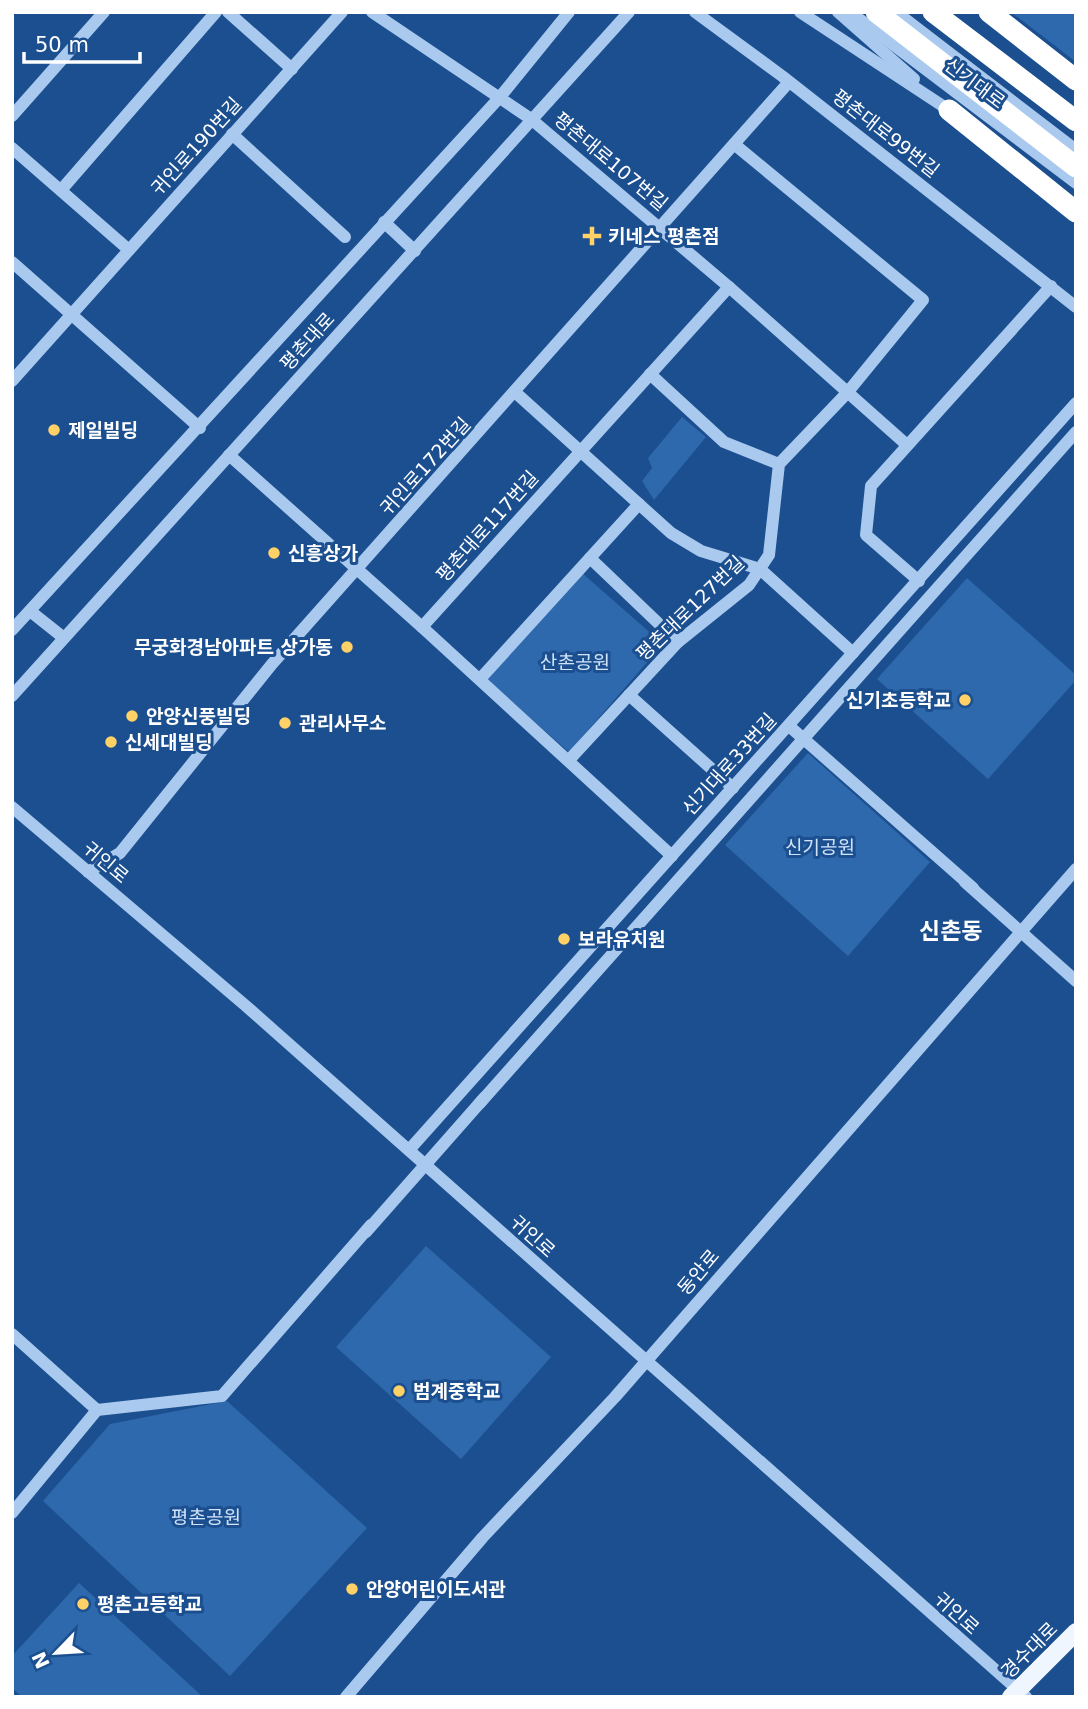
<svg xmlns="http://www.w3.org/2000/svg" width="1088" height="1709" viewBox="0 0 1088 1709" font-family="'DejaVu Sans','Noto Sans KR',sans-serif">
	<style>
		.green { fill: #2e69ad }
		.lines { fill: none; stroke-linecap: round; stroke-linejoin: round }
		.minor { stroke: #a9c9ee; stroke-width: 12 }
		.major { stroke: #f0f6ff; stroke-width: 18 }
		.highway { stroke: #fff; stroke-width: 21 }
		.minor-bridge { stroke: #a9c9ee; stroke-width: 12 }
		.poi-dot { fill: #ffd166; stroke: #1b4f8f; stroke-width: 2.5 }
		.labels { text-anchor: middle; stroke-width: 6; stroke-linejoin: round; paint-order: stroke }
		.street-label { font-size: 19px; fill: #fff; stroke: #1b4f8f }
		.poi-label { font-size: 19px; font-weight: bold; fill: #fff; stroke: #1b4f8f; text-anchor: start }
		.park-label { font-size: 19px; fill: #cfe3fa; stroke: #1b4f8f }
		.quarter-label { font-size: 23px; font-weight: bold; fill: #fff; stroke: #1b4f8f }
	</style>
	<rect width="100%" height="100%" fill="#1b4f8f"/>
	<g class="green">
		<path d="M1011,12H1076V62Z"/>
		<path d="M682,417L706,437L654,500L642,481L652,468L648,458Z"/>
		<path d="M581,572L663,644L569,752L487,680Z"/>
		<path d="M967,578L1076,675V680L988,779L877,679Z"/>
		<path d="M808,753L930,862L848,956L725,845Z"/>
		<path d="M426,1246L551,1357L461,1459L336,1347Z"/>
		<path d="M227,1401L367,1528L230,1676L43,1501L110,1424Z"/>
		<path d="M79,1583L203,1697H22L12,1688V1656Z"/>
	</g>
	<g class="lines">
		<g class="minor">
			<path d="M228,12L292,69"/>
			<path d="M372,12L531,119L729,287L907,445"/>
			<path d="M695,12L782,76L1076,307"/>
			<path d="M800,12L952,112"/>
			<path d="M838,12L914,79"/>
			<path d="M850,12L1076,183"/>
			<path d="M896,12L1076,150"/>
			<path d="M12,116L104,12"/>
			<path d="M232,134L345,237"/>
			<path d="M12,148L129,250"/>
			<path d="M62,189L216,12"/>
			<path d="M384,222L415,251"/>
			<path d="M12,262L200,428"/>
			<path d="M650,374L724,442L779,464"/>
			<path d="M12,381L342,12"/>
			<path d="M516,393L671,533L701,551L760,569L853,653"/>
			<path d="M229,455L422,627L672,856"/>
			<path d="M590,558L678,642"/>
			<path d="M919,581L866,535L871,486L1051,286"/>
			<path d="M30,611L64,638"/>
			<path d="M422,627L729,287"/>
			<path d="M12,630L500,97L569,12"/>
			<path d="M480,679L639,504"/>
			<path d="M629,695L733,788"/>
			<path d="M12,696L629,12"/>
			<path d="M789,726L973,888"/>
			<path d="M569,760L678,642L749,585L769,555L779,464L847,393L923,300L734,144"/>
			<path d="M12,807L246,1006L1026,1697"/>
			<path d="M88,872L120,853L272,664L789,82"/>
			<path d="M479,1104L1076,432"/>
			<path d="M409,1150L1076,403"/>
			<path d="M12,1334L97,1410"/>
			<path d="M12,1513L97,1410L222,1396L371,1225"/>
			<path d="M346,1697L483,1537L615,1397L1076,869"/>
		</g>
		<path class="major" d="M1011,1697L1076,1632"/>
		<g class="highway">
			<path d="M876,12L1076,167"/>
			<path d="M933,12L1076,121"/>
			<path d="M989,12L1076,80"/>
			<path d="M949,110L1076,212"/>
		</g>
		<g class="minor-bridge">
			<path d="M965,882L1076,981"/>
			<path d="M366,1232L485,1097"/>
		</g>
	</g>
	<g class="poi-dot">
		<path d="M588.5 225.5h7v7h7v7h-7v7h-7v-7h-7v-7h7z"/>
		<circle cx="54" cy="430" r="7"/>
		<circle cx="274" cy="553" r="7"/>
		<circle cx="347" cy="647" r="7"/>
		<circle cx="965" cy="700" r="7"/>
		<circle cx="132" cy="716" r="7"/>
		<circle cx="285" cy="723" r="7"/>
		<circle cx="111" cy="742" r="7"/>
		<circle cx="564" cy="939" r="7"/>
		<circle cx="399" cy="1391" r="7"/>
		<circle cx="352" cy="1589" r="7"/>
		<circle cx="83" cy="1604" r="7"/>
	</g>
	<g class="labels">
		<g class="street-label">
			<text transform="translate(975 83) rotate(37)" y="7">신기대로</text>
			<text transform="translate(886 133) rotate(38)" y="7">평촌대로99번길</text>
			<text transform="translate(196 146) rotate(-48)" y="7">귀인로190번길</text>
			<text transform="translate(611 161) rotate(40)" y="7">평촌대로107번길</text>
			<text transform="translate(307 341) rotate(-48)" y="7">평촌대로</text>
			<text transform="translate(425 466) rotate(-48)" y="7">귀인로172번길</text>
			<text transform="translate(487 526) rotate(-48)" y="7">평촌대로117번길</text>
			<text transform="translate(690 608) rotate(-44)" y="7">평촌대로127번길</text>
			<text transform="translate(729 764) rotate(-48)" y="7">신기대로33번길</text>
			<text transform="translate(106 862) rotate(40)" y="7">귀인로</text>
			<text transform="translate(533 1236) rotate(42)" y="7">귀인로</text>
			<text transform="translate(698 1272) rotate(-50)" y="7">동안로</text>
			<text transform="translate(957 1613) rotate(42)" y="7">귀인로</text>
			<text transform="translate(1029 1650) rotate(-45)" y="7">경수대로</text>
		</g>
		<g class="poi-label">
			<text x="608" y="243">키네스 평촌점</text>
			<text x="68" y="437">제일빌딩</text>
			<text x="288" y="560">신흥상가</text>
			<text x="333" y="654" text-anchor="end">무궁화경남아파트 상가동</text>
			<text x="951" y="707" text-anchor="end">신기초등학교</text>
			<text x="146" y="723">안양신풍빌딩</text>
			<text x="299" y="730">관리사무소</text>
			<text x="125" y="749">신세대빌딩</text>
			<text x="578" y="946">보라유치원</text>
			<text x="413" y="1398">범계중학교</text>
			<text x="366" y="1596">안양어린이도서관</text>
			<text x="97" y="1611">평촌고등학교</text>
		</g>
		<g class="park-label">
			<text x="575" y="669">산촌공원</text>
			<text x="820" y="854">신기공원</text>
			<text x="206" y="1524">평촌공원</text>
		</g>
		<g class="quarter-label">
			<text x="951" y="939">신촌동</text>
		</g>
	</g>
	<rect width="1088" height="1709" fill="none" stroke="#ffffff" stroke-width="28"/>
	<g transform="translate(56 1653) rotate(245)" stroke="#1b4f8f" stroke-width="5" paint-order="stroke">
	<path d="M0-5L12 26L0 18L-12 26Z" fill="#ffffff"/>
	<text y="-10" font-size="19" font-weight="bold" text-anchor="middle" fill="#ffffff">N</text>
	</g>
	<path d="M24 52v10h116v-10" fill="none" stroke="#ffffff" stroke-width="3.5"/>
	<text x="35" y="52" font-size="21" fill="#ffffff" stroke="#1b4f8f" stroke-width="5" paint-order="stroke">50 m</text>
</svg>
